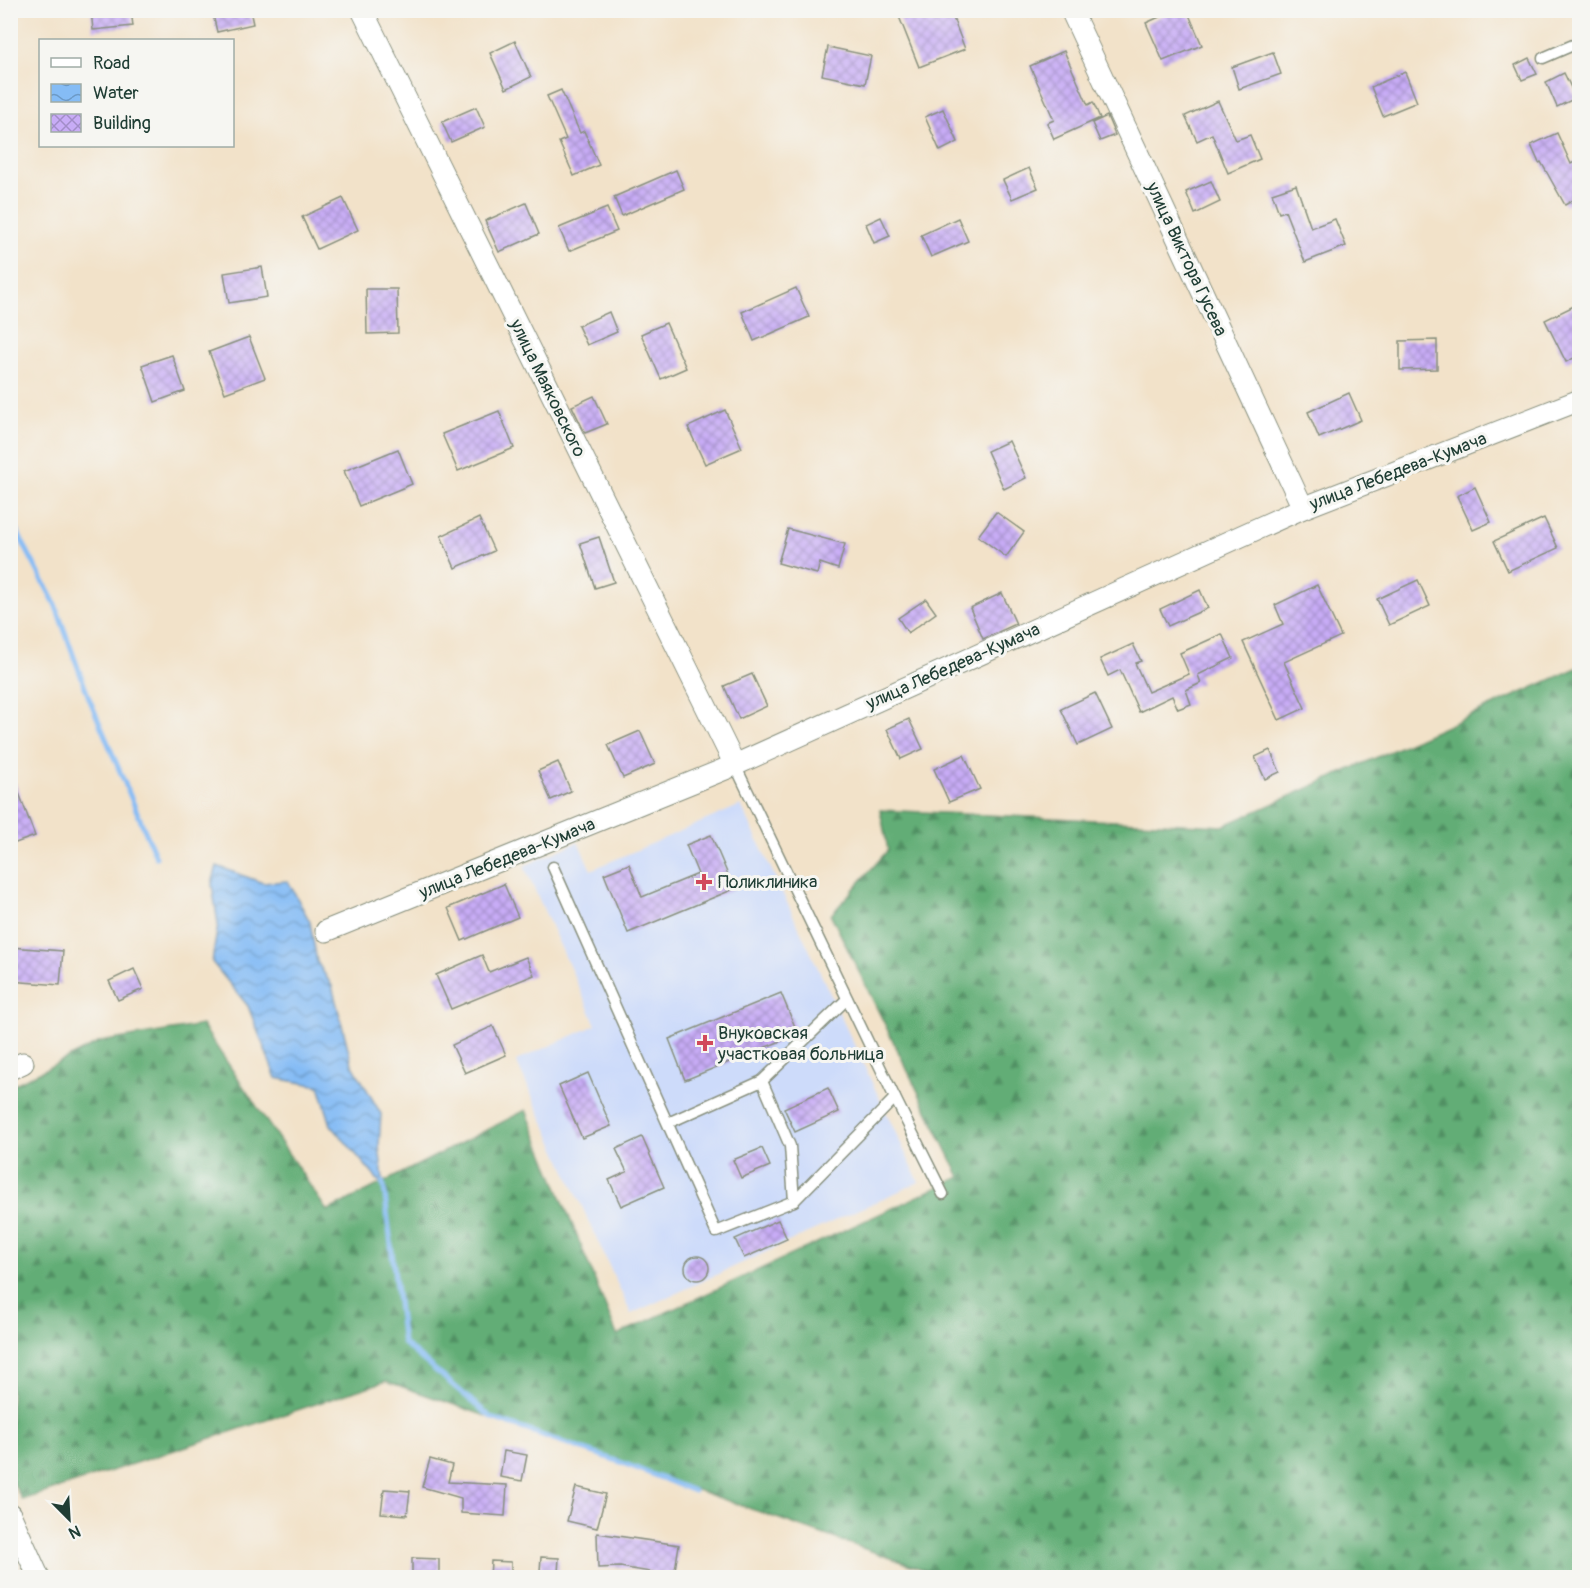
<svg xmlns="http://www.w3.org/2000/svg" width="1590" height="1588" viewBox="0 0 1590 1588" font-family="Pangolin,sans-serif">
	<style>
		.built { fill: #cddbfa }
		.forest { fill: url(#forest-firs); stroke: #407555; stroke-width: 1.5 }
		.water { fill: url(#water-waves); stroke: #527c94; stroke-width: 1.5 }
		.lines { fill: none; stroke-linecap: round; stroke-linejoin: round }
		.stream { stroke: #85bcf5; stroke-width: 5 }
		.building { fill: url(#building-cross-hatch) }
		.service-casing { stroke: #88907e; stroke-width: 13 }
		.minor-casing { stroke: #88907e; stroke-width: 23 }
		.service { stroke: #fff; stroke-width: 10 }
		.minor { stroke: #fff; stroke-width: 21 }
		.poi-dot { fill: #d1495b; stroke: #f6f6f2; stroke-width: 2 }
		.labels { text-anchor: middle; stroke-width: 6; stroke-linejoin: round; paint-order: stroke }
		.street-label { font-size: 18px; fill: #1f3d34; stroke: #f6f6f2 }
		.poi-label { font-size: 18px; fill: #1f3d34; stroke: #f6f6f2; text-anchor: start }
	</style>
	<defs>
		<pattern id="forest-firs" width="22" height="20" patternUnits="userSpaceOnUse" patternTransform="scale(1.5)"><rect width="22" height="20" fill="#62ad76"/><path d="M5 1l3.5 6h-7zM16 11l3.5 6h-7z" fill="#508e62"/></pattern>
		<pattern id="water-waves" width="16" height="10" patternUnits="userSpaceOnUse" patternTransform="scale(1.5)"><rect width="16" height="10" fill="#85bcf5"/><path d="M0 5q4-4 8 0t8 0" fill="none" stroke="#6c9ac7"/></pattern>
		<pattern id="building-cross-hatch" width="8" height="8" patternUnits="userSpaceOnUse" patternTransform="scale(1.5)"><rect width="8" height="8" fill="#c8acf6"/><path d="M0 0l8 8M0 8l8-8" fill="none" stroke="#a28dc8"/></pattern>
	</defs>
	<rect width="100%" height="100%" fill="#f6f6f2"/>
	<filter id="ink" filterUnits="userSpaceOnUse"><feTurbulence type="fractalNoise" baseFrequency=".0167" numOctaves="2"/><feDisplacementMap in="SourceGraphic" scale="12" xChannelSelector="R" yChannelSelector="G"/><feConvolveMatrix kernelMatrix="1 2 1 2 8 2 1 2 1" color-interpolation-filters="sRGB"/></filter>
	<filter id="wash" filterUnits="userSpaceOnUse"><feTurbulence type="fractalNoise" baseFrequency=".008" numOctaves="4" result="noise"/><feDisplacementMap in="SourceGraphic" scale="24" xChannelSelector="R" yChannelSelector="G"/><feGaussianBlur stdDeviation="1.35" result="paint"/><feColorMatrix in="noise" values="0 0 0 0 0 0 0 0 0 0 0 0 0 0 0 0 0 1.4 0 .05"/><feComposite in="paint" operator="in"/></filter>
	<g filter="url(#wash)">
		<rect width="100%" height="100%" fill="#f2e2c9"/>
		<path class="built" d="M741,805L919,1182L631,1314L516,1061L596,1025L524,866L578,842L591,870Z"/>
		<path class="forest" d="M1579,667V1577H945L386,1381L22,1500L11,1478V1086L100,1042L202,1025L327,1211L526,1110L617,1335L960,1177L831,915L888,850L880,810L1223,826Z"/>
		<path class="water" d="M217,866L263,883L288,881L310,922L317,962L332,986L352,1064L381,1114L379,1146L384,1187L331,1125L319,1086L276,1078L248,1006L212,962L218,924L212,884Z"/>
		<g class="lines">
			<g class="stream">
				<path d="M10,518L55,604L89,698L156,857"/>
				<path d="M382,1182L384,1187L403,1343L492,1418L623,1463L694,1491"/>
			</g>
		</g>
		<g id="blocks">
			<g class="building">
				<path d="M91,10H131L133,26L93,30Z"/>
				<path d="M212,10H250L253,24L217,32Z"/>
				<path d="M907,10H950L965,49L919,67L898,14Z"/>
				<path d="M1175,10H1187L1202,45L1163,61L1146,23Z"/>
				<path d="M515,41L531,77L506,89L490,53Z"/>
				<path d="M828,47L871,56L865,84L822,75Z"/>
				<path d="M1064,51L1088,105L1093,102L1100,118L1054,139L1047,123L1054,120L1030,66Z"/>
				<path d="M1273,52L1281,74L1239,89L1232,67Z"/>
				<path d="M1529,58L1537,74L1522,80L1515,65Z"/>
				<path d="M1405,72L1417,102L1383,116L1371,87Z"/>
				<path d="M1564,73L1576,98L1557,107L1546,82Z"/>
				<path d="M561,90L580,133L584,131L599,165L574,176L559,142L566,139L547,96Z"/>
				<path d="M1218,101L1236,140L1250,135L1260,159L1228,173L1212,134L1197,141L1185,116Z"/>
				<path d="M476,107L485,127L451,142L442,122Z"/>
				<path d="M943,109L958,142L940,151L925,117Z"/>
				<path d="M1107,116L1115,135L1100,141L1092,123Z"/>
				<path d="M1557,133L1571,164L1580,159V196L1565,205L1541,162L1539,163L1531,145Z"/>
				<path d="M1029,168L1038,188L1012,199L1003,180Z"/>
				<path d="M676,170L684,189L622,216L614,197Z"/>
				<path d="M1211,181L1220,202L1195,214L1186,192Z"/>
				<path d="M1296,185L1311,228L1335,219L1346,246L1305,262L1285,211L1279,213L1272,193Z"/>
				<path d="M343,198L358,230L317,249L302,217Z"/>
				<path d="M526,203L539,234L499,252L485,221Z"/>
				<path d="M607,208L617,231L569,251L559,228Z"/>
				<path d="M881,217L890,236L874,243L866,224Z"/>
				<path d="M958,218L968,241L931,257L921,235Z"/>
				<path d="M262,267L267,297L229,303L224,273Z"/>
				<path d="M796,288L809,317L754,341L742,312Z"/>
				<path d="M366,289H397L398,333L367,334Z"/>
				<path d="M1580,303V355L1566,362L1545,320Z"/>
				<path d="M609,312L617,332L587,345L578,326Z"/>
				<path d="M666,323L686,368L661,379L641,334Z"/>
				<path d="M249,337L265,378L225,393L209,352Z"/>
				<path d="M1437,340V369L1400,370V341Z"/>
				<path d="M172,355L185,391L155,402L142,365Z"/>
				<path d="M1349,393L1361,420L1319,438L1308,412Z"/>
				<path d="M594,396L607,424L585,433L572,406Z"/>
				<path d="M725,410L742,448L705,464L688,427Z"/>
				<path d="M499,411L514,448L458,471L442,434Z"/>
				<path d="M1009,441L1026,478L1004,489L987,451Z"/>
				<path d="M398,449L412,484L359,506L344,471Z"/>
				<path d="M1475,487L1491,522L1473,530L1457,496Z"/>
				<path d="M996,512L1024,532L1006,557L978,536Z"/>
				<path d="M479,518L494,551L455,568L441,536Z"/>
				<path d="M1544,518L1558,548L1508,571L1494,541Z"/>
				<path d="M788,529L845,544L838,569L820,563L817,574L778,563Z"/>
				<path d="M599,537L614,582L595,588L580,543Z"/>
				<path d="M1418,580L1430,606L1389,625L1377,599Z"/>
				<path d="M1317,585L1341,636L1284,662L1305,708L1279,720L1243,642L1283,624L1275,605Z"/>
				<path d="M1200,590L1208,608L1168,626L1160,609Z"/>
				<path d="M1002,593L1016,624L983,639L970,608Z"/>
				<path d="M926,599L936,613L908,633L898,618Z"/>
				<path d="M1222,634L1233,658L1198,675L1201,683L1186,690L1191,704L1178,709L1172,696L1139,712L1120,670L1108,676L1100,659L1133,644L1141,661L1135,663L1148,692L1189,674L1180,653Z"/>
				<path d="M752,674L767,706L739,719L724,686Z"/>
				<path d="M1095,693L1112,729L1078,745L1061,709Z"/>
				<path d="M909,719L923,749L901,759L887,729Z"/>
				<path d="M640,731L655,764L623,778L608,745Z"/>
				<path d="M1270,750L1280,772L1265,779L1255,757Z"/>
				<path d="M964,755L980,789L949,802L934,769Z"/>
				<path d="M558,762L571,791L551,800L538,771Z"/>
				<path d="M10,774H12L35,836L10,845Z"/>
				<path d="M711,835L734,889L628,933L604,874L629,864L642,897L698,874L686,845Z"/>
				<path d="M504,884L518,917L462,941L448,908Z"/>
				<path d="M10,947L63,951L60,985L10,981Z"/>
				<path d="M482,955L489,972L526,957L534,975L451,1009L436,975Z"/>
				<path d="M134,969L143,989L118,1000L109,981Z"/>
				<path d="M781,993L798,1034L685,1080L669,1039Z"/>
				<path d="M493,1026L506,1055L465,1073L452,1045Z"/>
				<path d="M588,1073L611,1126L582,1138L559,1086Z"/>
				<path d="M828,1088L839,1112L795,1132L784,1108Z"/>
				<path d="M642,1137L664,1187L621,1206L609,1180L627,1172L616,1149Z"/>
				<path d="M762,1148L770,1166L741,1178L733,1160Z"/>
				<path d="M778,1220L787,1239L744,1258L735,1239Z"/>
				<circle cx="697" cy="1268" r="12"/>
				<path d="M504,1451L527,1455L522,1481L500,1477Z"/>
				<path d="M430,1459L452,1465L448,1482L507,1485L505,1516L461,1513V1498L422,1487Z"/>
				<path d="M576,1487L606,1494L597,1528L567,1521Z"/>
				<path d="M384,1489L410,1491L407,1515L381,1513Z"/>
				<path d="M597,1533L679,1545L674,1576L620,1567L598,1568Z"/>
				<path d="M541,1557L559,1558L558,1573L540,1571Z"/>
				<path d="M412,1558L439,1559V1578H412Z"/>
				<path d="M491,1561L511,1562V1578H490Z"/>
			</g>
		</g>
	</g>
	<g filter="url(#ink)">
		<use href="#blocks" fill-opacity="0" stroke="#88907e" stroke-width="1.5"/>
		<g class="lines">
			<g class="service-casing">
				<g id="service">
					<path d="M1543,58L1580,42"/>
					<path d="M735,765L895,1098L943,1194"/>
					<path d="M553,867L716,1232L794,1201L895,1098"/>
					<path d="M762,1081L790,1146L794,1201"/>
					<path d="M668,1123L762,1081L847,999"/>
				</g>
			</g>
			<g class="minor-casing">
				<g id="minor">
					<path d="M362,10L735,765"/>
					<path d="M1071,10L1303,508"/>
					<path d="M326,931L735,765L1303,508L1580,400"/>
					<path d="M10,1069L23,1063"/>
					<path d="M10,1514L39,1578"/>
				</g>
			</g>
			<use href="#service" class="service"/>
			<use href="#minor" class="minor"/>
		</g>
	</g>
	<g class="poi-dot">
		<path d="M701 873h6v6h6v6h-6v6h-6v-6h-6v-6h6z"/>
		<path d="M702 1034h6v6h6v6h-6v6h-6v-6h-6v-6h6z"/>
	</g>
	<g class="labels">
		<g class="street-label">
			<text transform="translate(1187 259) rotate(65)" y="6">улица Виктора Гусева</text>
			<text transform="translate(548 388) rotate(64)" y="6">улица Маяковского</text>
			<text transform="translate(1398 471) rotate(-21)" y="6">улица Лебедева-Кумача</text>
			<text transform="translate(953 666) rotate(-24)" y="6">улица Лебедева-Кумача</text>
			<text transform="translate(507 858) rotate(-22)" y="6">улица Лебедева-Кумача</text>
		</g>
		<g class="poi-label">
			<text x="718" y="888">Поликлиника</text>
			<text x="718" y="1039">Внуковская<tspan x="718" dy="21">участковая больница</tspan></text>
		</g>
	</g>
	<rect width="1590" height="1588" fill="none" stroke="#f6f6f2" stroke-width="36"/>
	<rect x="39" y="39" width="195" height="108" fill="#f6f6f2" stroke="#a0aca6" stroke-width="1.5"/>
	<rect x="51" y="58" width="30" height="9" fill="#ffffff" stroke="#a0aca6" stroke-width="1.5"/>
	<text x="93" y="69" font-size="18" fill="#1f3d34">Road</text>
	<rect x="51" y="84" width="30" height="18" fill="url(#water-waves)" stroke="#a0aca6" stroke-width="1.5"/>
	<text x="93" y="99" font-size="18" fill="#1f3d34">Water</text>
	<rect x="51" y="114" width="30" height="18" fill="url(#building-cross-hatch)" stroke="#a0aca6" stroke-width="1.5"/>
	<text x="93" y="129" font-size="18" fill="#1f3d34">Building</text>
	<g transform="translate(69 1519) rotate(156)" stroke="#f6f6f2" stroke-width="4.5" paint-order="stroke">
	<path d="M0-4.5L10 22L0 15L-10 22Z" fill="#1f3d34"/>
	<text y="-9" font-size="16" font-weight="bold" text-anchor="middle" fill="#1f3d34">N</text>
	</g>
</svg>
